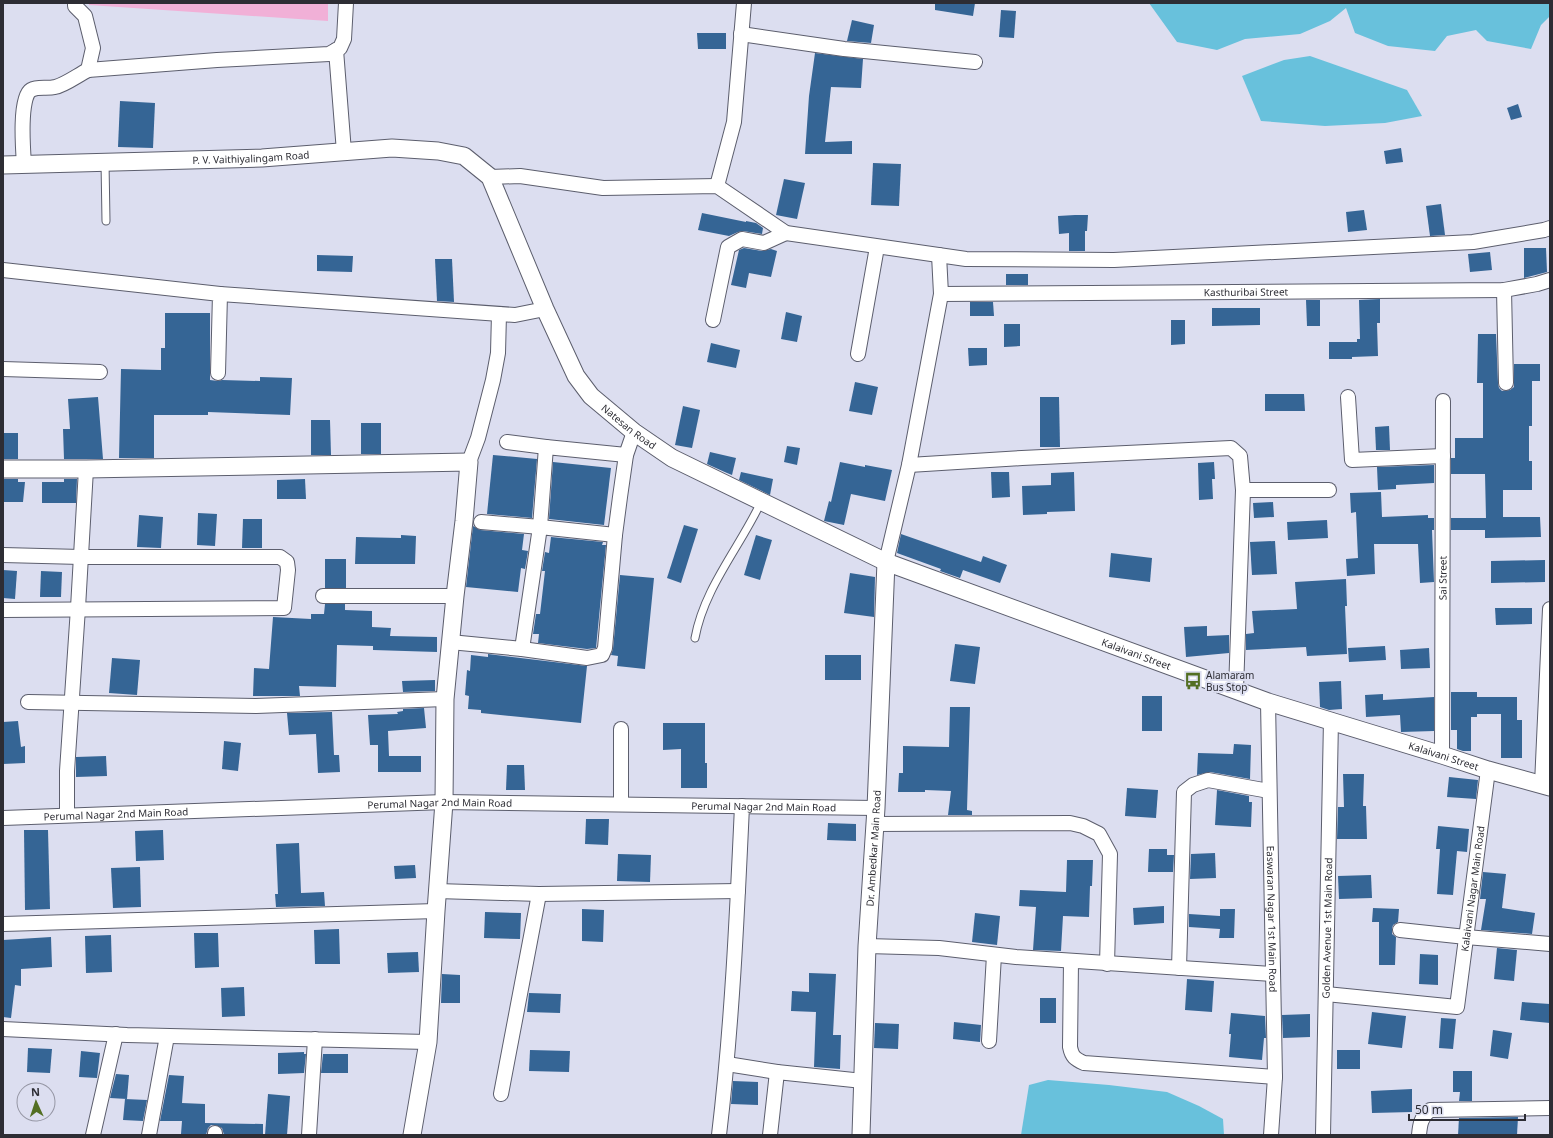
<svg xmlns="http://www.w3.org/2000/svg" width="1553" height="1138" viewBox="0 0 1553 1138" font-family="'Noto Sans',sans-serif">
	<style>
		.green { fill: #f1b0d7 }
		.water { fill: #68c1dc }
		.building { fill: #356595 }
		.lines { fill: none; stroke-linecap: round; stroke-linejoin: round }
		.service-casing { stroke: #5c5e6d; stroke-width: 9 }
		.minor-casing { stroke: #5c5e6d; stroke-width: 16 }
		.tertiary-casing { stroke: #5c5e6d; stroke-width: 19 }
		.service { stroke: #fff; stroke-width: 7 }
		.minor { stroke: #fff; stroke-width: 14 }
		.tertiary { stroke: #fff; stroke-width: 17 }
		.labels { text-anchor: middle; stroke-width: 4; stroke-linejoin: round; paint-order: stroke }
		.street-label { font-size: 10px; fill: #2d2d34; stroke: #dcdef0 }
		.poi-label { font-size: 10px; fill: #2d2d34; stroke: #dcdef0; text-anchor: start }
	</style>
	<rect width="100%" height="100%" fill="#dcdef0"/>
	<path class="green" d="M89,3H328V21L89,5Z"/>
	<g class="water">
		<path d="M1149,3H1550V16L1541,25L1531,49L1487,41L1476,30L1447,36L1435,51L1388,46L1355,33L1346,8L1330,21L1300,34L1245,39L1217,50L1177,42Z"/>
		<path d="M1310,56L1407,90L1422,116L1385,123L1325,126L1261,121L1242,76L1284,60Z"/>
		<path d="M1048,1080L1109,1085L1167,1092L1199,1106L1223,1119L1224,1135H1021L1029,1085Z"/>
	</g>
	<g class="building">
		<path d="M935,3H975L973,16L935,10Z"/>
		<path d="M1001,10L1016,11L1014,38L999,37Z"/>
		<path d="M852,20L874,25L871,43L847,41Z"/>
		<path d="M697,33H726V49H698Z"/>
		<path d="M815,53L863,59L861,88L831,87L825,142L852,141V154H805L809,96Z"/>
		<path d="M120,101L155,103L153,148L118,147Z"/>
		<path d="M1518,104L1522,117L1511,120L1507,108Z"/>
		<path d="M1401,148L1403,162L1386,164L1384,151Z"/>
		<path d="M873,163L901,164L899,206L871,205Z"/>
		<path d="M784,179L805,183L797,219L776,215Z"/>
		<path d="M1441,204L1445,235L1430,236L1426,206Z"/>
		<path d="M1364,210L1367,230L1348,232L1346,212Z"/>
		<path d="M702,213L746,222V221L756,223L763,228L762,234L743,231L738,232L729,236L698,230Z"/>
		<path d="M1075,215H1088L1087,231H1085V251H1069V233L1059,234L1058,216Z"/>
		<path d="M744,248L762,251L771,249L777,251L771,277L749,273L746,288L731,285L739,250Z"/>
		<path d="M1524,248H1546L1547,272L1524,278Z"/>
		<path d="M1490,252L1492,270L1470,272L1468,254Z"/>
		<path d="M317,255L353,256L352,272L317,271Z"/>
		<path d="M435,259H452L454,302L437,301Z"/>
		<rect x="1006" y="274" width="22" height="11"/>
		<path d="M1380,299V323H1377L1378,356L1352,357V359H1329V342H1357V339H1360L1359,300Z"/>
		<path d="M1306,300H1320V326H1307Z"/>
		<path d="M970,302H993L994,316H970Z"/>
		<path d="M1212,308H1260V325L1212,326Z"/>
		<path d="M786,312L802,316L797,342L781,339Z"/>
		<path d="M165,313H210V380L218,381L222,380L260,381V377L292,378L290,415L208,412V415H154V458H119L121,369L161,370V348H165Z"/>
		<path d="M1171,320H1185V344L1171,345Z"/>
		<path d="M1004,324H1020V346L1004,347Z"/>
		<path d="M1478,334H1496L1498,383L1499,388L1502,391L1510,390L1514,387V364H1540V381H1532V426H1529V461H1532V490H1503V517H1540L1541,537L1485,538V530H1451V518H1486L1485,474H1451V458H1455V438H1483V383H1477Z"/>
		<path d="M711,343L740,350L736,368L707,362Z"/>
		<path d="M968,348H987V365L969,366Z"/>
		<path d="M855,382L878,387L872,415L849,411Z"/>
		<path d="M1265,394H1304L1305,411H1265Z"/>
		<path d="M98,397L103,459H64L63,429H70L68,399Z"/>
		<path d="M1040,397H1059L1060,447H1040Z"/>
		<path d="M683,406L700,410L692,448L675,445Z"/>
		<path d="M311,420H330L331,455H311Z"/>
		<rect x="361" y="423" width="20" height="31"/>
		<path d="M1389,426L1390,450H1376L1375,427Z"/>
		<rect x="3" y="433" width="15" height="26"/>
		<path d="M787,446L800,448L797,465L784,462Z"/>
		<path d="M710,452L736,458L732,475L727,473L707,464Z"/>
		<path d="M493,455L537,459L532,518L487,514Z"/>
		<path d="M553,462L611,468L604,525L549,519Z"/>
		<path d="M840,462L865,467V465L892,470L885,501L851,494L844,525L824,521L829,501L831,502Z"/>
		<path d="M1214,462L1215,479H1212L1213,499L1199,500L1198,463Z"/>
		<path d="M1434,465V483L1396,485V489L1378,490L1377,467Z"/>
		<path d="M741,472L773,479L770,495L739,480Z"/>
		<path d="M991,472H1009L1010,497L992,498Z"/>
		<path d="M1074,472L1075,511L1047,512V514L1023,515L1022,486L1051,485V473Z"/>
		<path d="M3,479H18V482H25L23,502H3Z"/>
		<path d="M64,479H77L76,503H42V482H64Z"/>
		<path d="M305,479L306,499H277V480Z"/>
		<path d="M1381,492L1382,517L1428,515V518H1434V530H1432L1434,582L1420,583L1418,544H1374L1375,574L1347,576L1346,559L1358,558L1356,512L1351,513L1350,493Z"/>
		<path d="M1273,502L1274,517L1254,518L1253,503Z"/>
		<path d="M198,513L217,514L215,546L197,545Z"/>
		<path d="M139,515L163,517L161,548L137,547Z"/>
		<path d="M243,519H262V548H242Z"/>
		<path d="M1327,520L1328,538L1288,540L1287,522Z"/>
		<path d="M684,525L698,529L681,583L667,578Z"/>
		<path d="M473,526L480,530L524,534L522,550L528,551L525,569L521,568L518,592L466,587Z"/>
		<path d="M901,534L981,562L983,556L1007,565L1000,583L963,570L960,578L940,571L941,569L897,553Z"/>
		<path d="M401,535L416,536L415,564H355L356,537L401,538Z"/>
		<path d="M756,535L772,540L760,580L744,575Z"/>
		<path d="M551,537L603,542L602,545H606L596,648L587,649L538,643L539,634H533L536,614H540L545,571H542L545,552L549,553Z"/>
		<path d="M1275,541L1277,574L1252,575L1250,542Z"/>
		<path d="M1111,553L1152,558L1150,582L1109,577Z"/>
		<rect x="325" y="559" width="21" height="29"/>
		<path d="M1545,560V582L1491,583V561Z"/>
		<path d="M3,570L17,571L15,599L3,598Z"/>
		<path d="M41,571L62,572L61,597H40Z"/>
		<path d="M850,573L875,577L874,617L844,613Z"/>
		<path d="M620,575L654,578L645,669L617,666L618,656L611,655L613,649Z"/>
		<path d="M1346,579L1347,606H1345L1347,654L1307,656L1306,647L1246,650V634L1254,633L1252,611L1297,609L1295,582Z"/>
		<path d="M325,604H345V610L372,611V627L391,628L390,636L437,637V652L373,650V646L337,645L336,687L299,686L300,696H253L254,668L269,669L273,617L311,619V614H324Z"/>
		<path d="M1495,608H1532V624L1496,625Z"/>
		<path d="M1207,626V636L1229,635V653L1186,657L1184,627Z"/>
		<path d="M955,644L980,647L975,684L950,681Z"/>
		<path d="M1385,646L1386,660L1349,662L1348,648Z"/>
		<path d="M1429,648L1430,668L1401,669L1400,650Z"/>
		<path d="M488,654L587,666L581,723L481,713V710L468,709L469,696L465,695L467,670L470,671L471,655L488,657Z"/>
		<rect x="825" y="655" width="36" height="25"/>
		<path d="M112,658L140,660L137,695L109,693Z"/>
		<path d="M435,680V691L403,692L402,681Z"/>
		<path d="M1341,681L1342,709L1329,710L1320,707L1319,682Z"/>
		<path d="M1451,692H1477V697H1517V720H1522V758H1501V714H1477V717H1471V751H1463L1457,749V730H1451Z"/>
		<path d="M1383,694V700L1434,697V731L1401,732L1400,715L1366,717L1365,695Z"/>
		<rect x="1142" y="696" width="20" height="35"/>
		<path d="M950,707H970L967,810L972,811V815H948L951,791L925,790V792H898L899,773H903V746L949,747Z"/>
		<path d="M424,708L426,728L388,731L389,756H421V772H378V745H370L368,715L398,714L397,712L403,711V709Z"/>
		<path d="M332,712L334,755H339L340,772L318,773L316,734L289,735L287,713Z"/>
		<path d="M18,721L21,747L25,746V763L3,764V722Z"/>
		<path d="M663,723H705V763H707V788H681V749L663,750Z"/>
		<path d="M224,741L241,743L238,771L222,769Z"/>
		<path d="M1234,744L1251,745L1250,779L1210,772L1197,775L1198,753L1233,754Z"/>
		<path d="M106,756L107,776L76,777V757Z"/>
		<path d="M507,765H524L525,790H506Z"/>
		<path d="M1343,774H1364L1363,806H1366L1367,839H1337L1338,807H1344Z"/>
		<path d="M1449,777L1478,780L1476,799L1447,797Z"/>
		<path d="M1127,788L1158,790L1156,818L1125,816Z"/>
		<path d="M1217,790L1249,796V802H1252L1251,827L1215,825Z"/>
		<path d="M586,819H609L608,845L585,844Z"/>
		<path d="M828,823L856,824V841L827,840Z"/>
		<path d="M1438,826L1469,829L1467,852L1457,851L1453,895L1437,894L1440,849H1436Z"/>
		<path d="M24,830H48L50,909L25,910Z"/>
		<path d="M163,830L164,860L136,861L135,831Z"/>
		<path d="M299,843L301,893L324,892L325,906L276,907L275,894H278L276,844Z"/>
		<path d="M1149,849H1167V855H1174L1173,872H1148Z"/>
		<path d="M1215,853L1216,878L1190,879L1191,854Z"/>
		<path d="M618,854L651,855L650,882L617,881Z"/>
		<path d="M1067,860H1093L1092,886H1090L1089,917L1063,916L1061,951L1033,950L1036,907L1019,906L1020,890L1066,892Z"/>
		<path d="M415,865L416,878L395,879L394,866Z"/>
		<path d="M140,867L141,907L113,908L111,868Z"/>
		<path d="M1483,872L1506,874L1502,908L1535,913L1532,934L1481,930L1486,899H1480Z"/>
		<path d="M1371,875L1372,898L1339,899L1338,876Z"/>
		<path d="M1164,906V923L1134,925L1133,908Z"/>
		<path d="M1373,908L1399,909L1398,922L1393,925L1392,929V934L1396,937L1395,965H1379V922H1372Z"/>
		<path d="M582,909L604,910L603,942L582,941Z"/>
		<path d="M1220,909H1235L1234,938H1219L1220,929L1189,927V914L1220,916Z"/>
		<path d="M485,912L521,913L520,939L484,938Z"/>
		<path d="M975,913L1000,916L997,945L972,942Z"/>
		<path d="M339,929L340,964H315L314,930Z"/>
		<path d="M194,933H218L219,967L195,968Z"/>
		<path d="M111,935L112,972L86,973L85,936Z"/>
		<path d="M51,937L52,967L21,969V986L15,985L11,1018L3,1017V940Z"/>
		<path d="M1497,948L1517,950L1514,981L1494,979Z"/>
		<path d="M418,952L419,972L388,973L387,953Z"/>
		<path d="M1420,954L1438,955V985L1419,984Z"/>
		<path d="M809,973L836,974L833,1035H841L840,1069L814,1067L816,1012L791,1011L792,991L809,992Z"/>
		<path d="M442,974L460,975V1003H441Z"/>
		<path d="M1187,979L1214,981L1212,1012L1185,1010Z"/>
		<path d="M244,987L245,1016L222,1017L221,988Z"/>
		<path d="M529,993L561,994L560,1013L527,1012Z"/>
		<rect x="1040" y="998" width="16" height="25"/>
		<path d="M1522,1002L1550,1004V1023L1520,1020Z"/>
		<path d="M1372,1012L1406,1016L1402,1048L1368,1044Z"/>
		<path d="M1231,1013L1265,1016L1266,1038H1264L1262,1060L1229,1057L1231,1034H1229Z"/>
		<path d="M1310,1014V1037L1283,1038L1282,1015Z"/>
		<path d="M1441,1018L1456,1019L1453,1049L1439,1048Z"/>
		<path d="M954,1022L981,1025L980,1042L953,1039Z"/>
		<path d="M875,1023L899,1024L898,1049L874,1048Z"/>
		<path d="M1493,1030L1512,1033L1508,1059L1490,1056Z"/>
		<path d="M28,1048L52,1049L50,1073L27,1072Z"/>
		<path d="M530,1050L570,1051L569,1072L529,1071Z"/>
		<rect x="1337" y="1050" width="23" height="19"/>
		<path d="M81,1051L100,1053L97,1078L79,1077Z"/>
		<path d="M304,1052V1054H306L304,1073L278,1074V1053Z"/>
		<path d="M323,1054H348V1073H321Z"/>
		<path d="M1453,1071H1472V1101H1459L1460,1092H1453Z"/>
		<path d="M116,1074L129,1075L127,1099L110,1098Z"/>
		<path d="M169,1075L184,1076L182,1103L205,1104V1123L263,1124V1135H224L222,1128L215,1125H211L208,1128L206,1135L181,1134L182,1121H160Z"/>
		<path d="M733,1081L758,1082V1105L731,1104Z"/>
		<path d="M1412,1089V1112L1372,1113L1371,1091Z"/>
		<path d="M268,1094L290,1096L287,1135H265Z"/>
		<path d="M125,1099L147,1100L143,1121L123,1120Z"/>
		<path d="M1518,1117L1517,1135H1458L1459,1118Z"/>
	</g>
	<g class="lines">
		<g class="service-casing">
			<g id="service">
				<path d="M105,162L106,221"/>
				<path d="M695,638C704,588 740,547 761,502"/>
			</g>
		</g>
		<g class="minor-casing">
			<g id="minor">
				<path d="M741,34L844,49L975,62"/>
				<path d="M336,50L344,152"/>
				<path d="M88,70L217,60L329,54L340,48L344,39L346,3"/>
				<path d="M24,164C23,150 19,97 31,90C38,86 47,89 55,87C65,85 78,75 88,70L93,48L85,16L75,6V3"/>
				<path d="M490,177L520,176L603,188L717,186L786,233L966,259L1114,260L1473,242L1544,230L1550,228"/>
				<path d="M717,186L734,122L744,3"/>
				<path d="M3,270L220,294L218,373"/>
				<path d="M1504,290L1506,383"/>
				<path d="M220,294L515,315L545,309"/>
				<path id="s1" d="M941,294L1504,290L1537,284L1550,280"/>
				<path d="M713,320L728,247L742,239L764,243L786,233"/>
				<path d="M858,354L877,247"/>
				<path d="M3,369L100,372"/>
				<path d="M1348,397L1352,460L1443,456"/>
				<path d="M507,442L546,447"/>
				<path d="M469,462L478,438L493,380L498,353L499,314"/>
				<path d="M909,465L1022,458L1231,448L1240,456L1243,490L1236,690"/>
				<path d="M1243,490H1329"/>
				<path d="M481,522L540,527L546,447L626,455"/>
				<path d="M3,555L81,557H280L287,562L288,570L284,608L3,610"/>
				<path d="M886,562L909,465L941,294L939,255"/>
				<path d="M323,596H455"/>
				<path d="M450,642L522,649L587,658L602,655L605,648L615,535L620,497L626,455L634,432"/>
				<path d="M522,649L540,527L615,535"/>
				<path d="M28,702L256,706L445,699"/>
				<path id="s2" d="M1268,702L1275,1077L1271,1135"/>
				<path id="s3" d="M1442,755L1443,401"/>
				<path d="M1542,784L1550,609"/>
				<path d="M621,804V729"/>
				<path d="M67,815V771L78,608L86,469"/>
				<path id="s4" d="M3,818L444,802L876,808"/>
				<path d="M875,824L1070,823L1083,826L1099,834L1110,854L1107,964"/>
				<path d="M437,891L539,894L738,891"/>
				<path d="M3,924L436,911"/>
				<path d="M1400,930L1466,937L1550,944"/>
				<path d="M867,946L939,948L1016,957L1273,974"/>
				<path d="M1071,962L1070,1047C1072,1057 1075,1059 1084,1063L1275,1077"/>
				<path d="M1179,968L1184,792L1193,785L1208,780L1269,791"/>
				<path id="s5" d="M1326,994L1457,1007L1488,770"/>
				<path d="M3,1029L127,1035L428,1042"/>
				<path d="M989,1041L994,955"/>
				<path d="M727,1064L777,1072"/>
				<path d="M501,1094L539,894"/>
				<path d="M93,1135L116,1034"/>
				<path d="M149,1135L167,1036"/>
				<path d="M215,1135V1133"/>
				<path d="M309,1135L315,1039"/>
				<path d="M719,1135C732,1026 737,916 742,806"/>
				<path d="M770,1135L777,1072L863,1081"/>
				<path id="s6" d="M1323,1135L1331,720"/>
				<path d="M1419,1135C1420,1124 1421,1117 1430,1110L1550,1108"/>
			</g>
		</g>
		<g class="tertiary-casing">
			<g id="tertiary">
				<path id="s7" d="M3,165L262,158L392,148L438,151L464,156L490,177L545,309L576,376L591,396L634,432L672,458L886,562L1268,702L1442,755L1488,770L1550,787"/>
				<path d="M3,469H86L469,462L464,521L455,596L445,699L444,802L436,911L428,1042L412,1135"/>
				<path id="s8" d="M861,1135L867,946L876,808L886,562"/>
			</g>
		</g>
		<use href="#service" class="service"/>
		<use href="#minor" class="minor"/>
		<use href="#tertiary" class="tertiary"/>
	</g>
	<defs>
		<g id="bus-bare" transform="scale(1.38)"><path d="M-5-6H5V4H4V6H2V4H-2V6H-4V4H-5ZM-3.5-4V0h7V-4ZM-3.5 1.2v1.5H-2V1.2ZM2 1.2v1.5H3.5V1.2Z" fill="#536f23" stroke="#dcdef0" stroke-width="2.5" paint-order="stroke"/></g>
	</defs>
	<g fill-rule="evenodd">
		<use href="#bus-bare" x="1193" y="681"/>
	</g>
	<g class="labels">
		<g class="street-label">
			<text dy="4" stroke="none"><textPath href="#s7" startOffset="248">P. V. Vaithiyalingam Road</textPath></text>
			<text dy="4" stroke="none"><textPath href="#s1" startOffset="305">Kasthuribai Street</textPath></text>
			<text dy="4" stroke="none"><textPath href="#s7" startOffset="786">Natesan Road</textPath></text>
			<text dy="4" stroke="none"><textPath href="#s3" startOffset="177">Sai Street</textPath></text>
			<text dy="4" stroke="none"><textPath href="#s7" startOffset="1344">Kalaivani Street</textPath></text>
			<text dy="4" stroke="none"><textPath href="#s7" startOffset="1668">Kalaivani Street</textPath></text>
			<text dy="4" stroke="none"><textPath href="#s4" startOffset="437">Perumal Nagar 2nd Main Road</textPath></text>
			<text dy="4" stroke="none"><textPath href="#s4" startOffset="761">Perumal Nagar 2nd Main Road</textPath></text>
			<text dy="4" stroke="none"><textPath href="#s4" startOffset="113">Perumal Nagar 2nd Main Road</textPath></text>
			<text dy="4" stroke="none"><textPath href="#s8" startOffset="287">Dr. Ambedkar Main Road</textPath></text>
			<text dy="4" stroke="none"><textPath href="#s5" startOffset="251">Kalaivani Nagar Main Road</textPath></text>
			<text dy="4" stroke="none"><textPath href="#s2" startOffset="217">Easwaran Nagar 1st Main Road</textPath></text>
			<text dy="4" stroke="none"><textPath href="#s6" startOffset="207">Golden Avenue 1st Main Road</textPath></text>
		</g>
		<g class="poi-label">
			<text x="1206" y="679">Alamaram<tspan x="1206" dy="12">Bus Stop</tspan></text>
		</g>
	</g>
	<rect width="1553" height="1138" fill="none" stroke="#2d2d34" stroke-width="8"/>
	<g transform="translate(36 1102) rotate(357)"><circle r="19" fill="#dcdef0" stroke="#9697a5"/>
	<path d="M0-3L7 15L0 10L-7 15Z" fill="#536f23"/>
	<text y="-6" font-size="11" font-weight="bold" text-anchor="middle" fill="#2d2d34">N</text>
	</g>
	<path d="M1409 1114v6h116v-6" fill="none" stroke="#2d2d34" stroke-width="2"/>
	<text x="1415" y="1114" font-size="12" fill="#2d2d34" stroke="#dcdef0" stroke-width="3" paint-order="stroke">50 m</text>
</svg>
